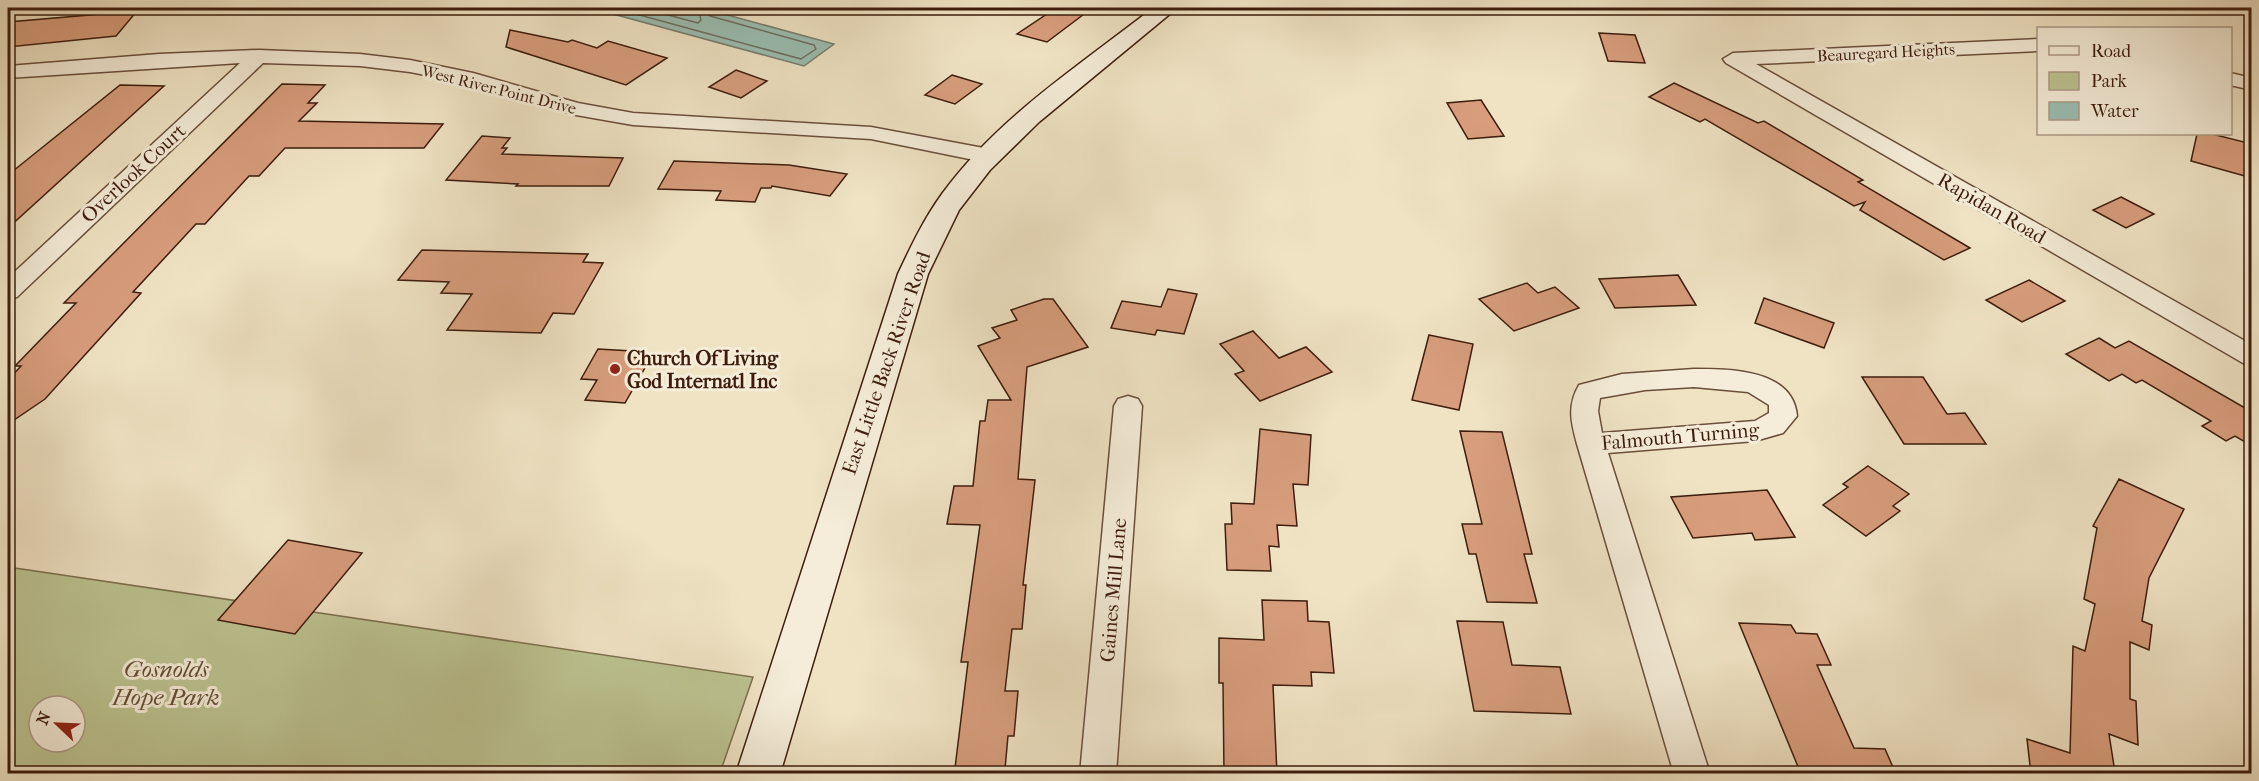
<svg xmlns="http://www.w3.org/2000/svg" width="2259" height="781" viewBox="0 0 2259 781" font-family="'IM FELL French Canon',serif">
	<style>
		.green { fill: #bcc391; stroke: #7d704f; stroke-width: 1.5; fill-rule: evenodd }
		.water { fill: #9abeb2; stroke: #757e70; stroke-width: 1.5 }
		.lines { fill: none; stroke-linecap: round; stroke-linejoin: round }
		.shore { stroke: #6c6e60; stroke-width: 1.5 }
		.building { fill: #d79d7d; stroke: #3e1d0d; stroke-width: 1.5 }
		.street-casing { stroke: #6a4e3b; stroke-width: 3 }
		.secondary-casing { stroke: #3e1d0d; stroke-width: 3 }
		.street { fill: #f5edd9; fill-rule: evenodd }
		.secondary { fill: #f5edd9; fill-rule: evenodd }
		.poi-dot { fill: #8f2418; stroke: #f5edd9; stroke-width: 2 }
		.labels { text-anchor: middle; stroke-width: 6; stroke-linejoin: round; paint-order: stroke }
		.far-street-label { font-size: 16px; fill: #3e1d0d; stroke: #f5edd9 }
		.street-label { font-size: 20px; fill: #3e1d0d; stroke: #f5edd9 }
		.poi-label { font-size: 20px; font-weight: bold; fill: #3e1d0d; stroke: #f5edd9; text-anchor: start }
		.near-park-label { font-size: 24px; font-style: italic; fill: #644f35; stroke: #f5edd9 }
	</style>
	<rect width="100%" height="100%" fill="#efe3c4"/>
	<filter id="stains"><feTurbulence type="fractalNoise" baseFrequency=".00333" numOctaves="4"/><feColorMatrix values="0 0 0 0 .2 0 0 0 0 .09 0 0 0 0 .02 0 0 0 .5 -.17"/></filter>
	<radialGradient id="worn" r=".72"><stop offset=".6" stop-color="#630" stop-opacity="0"/><stop offset="1" stop-color="#630" stop-opacity=".3"/></radialGradient>
	<path class="green" d="M8,567L753,677L720,773H8ZM39,706H75V742H39Z"/>
	<path class="water" d="M591,8H702L834,44L804,66Z"/>
	<g class="lines">
		<g class="shore">
			<path d="M614,8L801,59L816,49L814,45L710,16L705,8"/>
			<path d="M642,8L698,23L701,20L698,8"/>
		</g>
	</g>
	<g class="building">
		<path d="M1056,8H1092L1047,42L1017,34Z"/>
		<path d="M137,11L116,36L8,47V22Z"/>
		<path d="M510,30L568,42L572,40L597,48L608,41L667,58L626,85L506,47Z"/>
		<path d="M1599,33L1635,35L1645,63L1608,61Z"/>
		<path d="M736,70L767,81L741,98L709,87Z"/>
		<path d="M952,75L982,84L955,104L925,95Z"/>
		<path d="M1674,83L1758,123L1764,121L1863,180L1858,182L1970,248L1944,260L1860,210L1865,202L1854,206L1705,119L1700,122L1649,97Z"/>
		<path d="M282,84L325,85L308,103H317L299,121L443,124L424,148H285L259,176H249L205,224H196L133,292L141,293L45,399L8,424V380L21,366H15L76,303H64Z"/>
		<path d="M120,85L164,86L8,228V175Z"/>
		<path d="M1481,100L1504,136L1468,139L1447,103Z"/>
		<path d="M2197,134H2212L2252,144V178L2191,161Z"/>
		<path d="M482,136L510,138L502,148H507L502,154L623,158L609,186H516L518,184L446,180Z"/>
		<path d="M674,161L789,165L847,174L830,196L772,186L771,188H761L755,202L716,200L721,191L658,189Z"/>
		<path d="M2121,197L2154,214L2126,228L2093,210Z"/>
		<path d="M422,250L588,254L583,262L603,263L574,314L553,313L541,333L447,330L472,294L441,293L449,282L398,280Z"/>
		<path d="M1678,275L1696,305L1615,308L1599,279Z"/>
		<path d="M2029,280L2065,301L2022,322L1986,300Z"/>
		<path d="M1527,283L1538,293L1555,287L1579,308L1514,331L1479,299Z"/>
		<path d="M1168,289L1197,294L1184,334L1157,330L1155,335L1111,328L1122,301L1161,307Z"/>
		<path d="M1764,298L1834,323L1824,348L1755,323Z"/>
		<path d="M1044,299H1053L1088,347L1027,367L1018,479L1035,480L1023,585H1026L1022,629H1012L1005,691H1018L1014,736H1008L1005,769L955,768L968,662H961L980,525L947,524L954,486H973L980,421H985L988,400H1011L978,346L1000,338L992,328L1017,320L1011,310Z"/>
		<path d="M1253,331L1279,358L1306,347L1332,372L1260,401L1235,374L1244,371L1220,344Z"/>
		<path d="M1429,335L1473,344L1459,410L1412,400Z"/>
		<path d="M2099,338L2115,348L2129,341L2252,412V446L2235,436L2226,441L2202,426L2211,421L2142,380L2136,383L2122,374L2109,381L2066,354Z"/>
		<path d="M598,349L632,351L629,357L650,359L625,403L585,400L597,380L581,379Z"/>
		<path d="M1862,377H1923L1947,414L1965,413L1986,444H1904Z"/>
		<path d="M1260,429L1311,435L1308,485L1293,484L1297,526L1277,525L1279,547L1269,546L1271,571L1227,570L1225,524H1232L1231,503L1254,504Z"/>
		<path d="M1460,431L1502,432L1532,554H1524L1537,603L1487,602L1476,554H1469L1462,524H1482Z"/>
		<path d="M1868,466L1909,494L1893,506L1900,511L1866,536L1823,505L1848,487L1843,484Z"/>
		<path d="M2119,479L2184,509L2149,578L2142,621L2152,625L2149,650L2130,642V699L2136,701L2138,745L2109,734L2114,766L2119,768L2118,774H2031L2027,739L2070,753L2073,646L2085,651L2095,604L2084,599L2097,528L2093,526Z"/>
		<path d="M1767,490L1795,537L1755,540L1752,533L1693,538L1671,497Z"/>
		<path d="M288,540L362,553L295,634L218,620Z"/>
		<path d="M1262,600L1307,601L1308,621L1329,622L1334,673L1311,672L1312,686L1273,685L1277,774H1224L1223,683H1219V638L1264,640Z"/>
		<path d="M1457,621L1503,622L1512,665L1560,667L1571,714L1474,711Z"/>
		<path d="M1739,623L1791,625L1796,633L1817,634L1831,665H1817L1854,748L1885,749L1896,774H1801Z"/>
	</g>
	<g class="lines">
		<g class="street-casing">
			<g id="street">
				<path d="M2038,39V51L1756,64L2252,345V366L2243,363L1726,63L1723,59L1733,53Z"/>
				<path d="M259,50L360,54L410,60L473,73L578,103L633,113L871,127L989,149L997,151L1000,156L997,161L989,163L871,139L633,125L576,115L461,82L410,72L360,66L263,63L17,297L8,299V278L240,63L8,78V66L159,54Z"/>
				<path d="M2230,73L2252,78V90L2230,85Z"/>
				<path d="M1694,369C1730,369 1793,369 1797,416L1783,433L1755,441L1608,453L1710,774H1674L1577,444C1571,422 1567,406 1579,385L1622,374ZM1694,387L1748,392L1769,405V413L1755,421L1602,433L1598,411L1600,398L1645,390Z"/>
				<path d="M1128,396L1138,399L1142,406L1116,774H1080L1114,406L1118,399Z"/>
			</g>
		</g>
		<g class="secondary-casing">
			<path id="secondary" d="M1153,8H1177L1039,122L990,170L959,210L928,274L780,774H736L898,274C911,246 924,219 942,194C997,118 1080,65 1153,8Z"/>
		</g>
		<use href="#street" class="street"/>
		<use href="#secondary" class="secondary"/>
	</g>
	<circle class="poi-dot" cx="615" cy="369" r="6"/>
	<g class="labels">
		<g class="far-street-label">
			<text transform="translate(1886 52) rotate(-3)" y="6">Beauregard Heights</text>
			<text transform="translate(499 89) rotate(14)" y="6">West River Point Drive</text>
		</g>
		<g class="street-label">
			<text transform="translate(133 173) rotate(-43)" y="7">Overlook Court</text>
			<text transform="translate(1992 208) rotate(30)" y="7">Rapidan Road</text>
			<text transform="translate(886 363) rotate(-71)" y="7">East Little Back River Road</text>
			<text transform="translate(1680 436) rotate(-5)" y="7">Falmouth Turning</text>
			<text transform="translate(1113 590) rotate(-85)" y="7">Gaines Mill Lane</text>
		</g>
		<g class="poi-label">
			<text x="627" y="365">Church Of Living<tspan x="627" dy="23">God Internatl Inc</tspan></text>
		</g>
		<g class="near-park-label">
			<text x="166" y="677">Gosnolds<tspan x="166" dy="28">Hope Park</tspan></text>
		</g>
	</g>
	<rect width="2259" height="781" fill="none" stroke="#efe3c4" stroke-width="30"/>
	<rect x="9" y="9" width="2241" height="763" fill="none" stroke="#3e1d0d" stroke-width="3"/>
	<rect x="15" y="15" width="2229" height="751" fill="none" stroke="#3e1d0d" stroke-width="1.5"/>
	<rect x="2037" y="27" width="195" height="108" fill="#f5edd9" stroke="#ac9a87" stroke-width="1.5"/>
	<rect x="2049" y="46" width="30" height="9" fill="#f5edd9" stroke="#ac9a87" stroke-width="1.5"/>
	<text x="2091" y="57" font-size="18" fill="#3e1d0d">Road</text>
	<rect x="2049" y="72" width="30" height="18" fill="#bcc391" stroke="#ac9a87" stroke-width="1.5"/>
	<text x="2091" y="87" font-size="18" fill="#3e1d0d">Park</text>
	<rect x="2049" y="102" width="30" height="18" fill="#9abeb2" stroke="#ac9a87" stroke-width="1.5"/>
	<text x="2091" y="117" font-size="18" fill="#3e1d0d">Water</text>
	<g transform="translate(57 724) rotate(293)"><circle r="28" fill="#f5edd9" stroke="#ac9a87" stroke-width="1.5"/>
	<path d="M0-4.5L10 22L0 15L-10 22Z" fill="#8f2418"/>
	<text y="-9" font-size="16" font-weight="bold" text-anchor="middle" fill="#3e1d0d">N</text>
	</g>
	<rect width="100%" height="100%" filter="url(#stains)"/>
	<rect width="100%" height="100%" fill="url(#worn)"/>
</svg>
